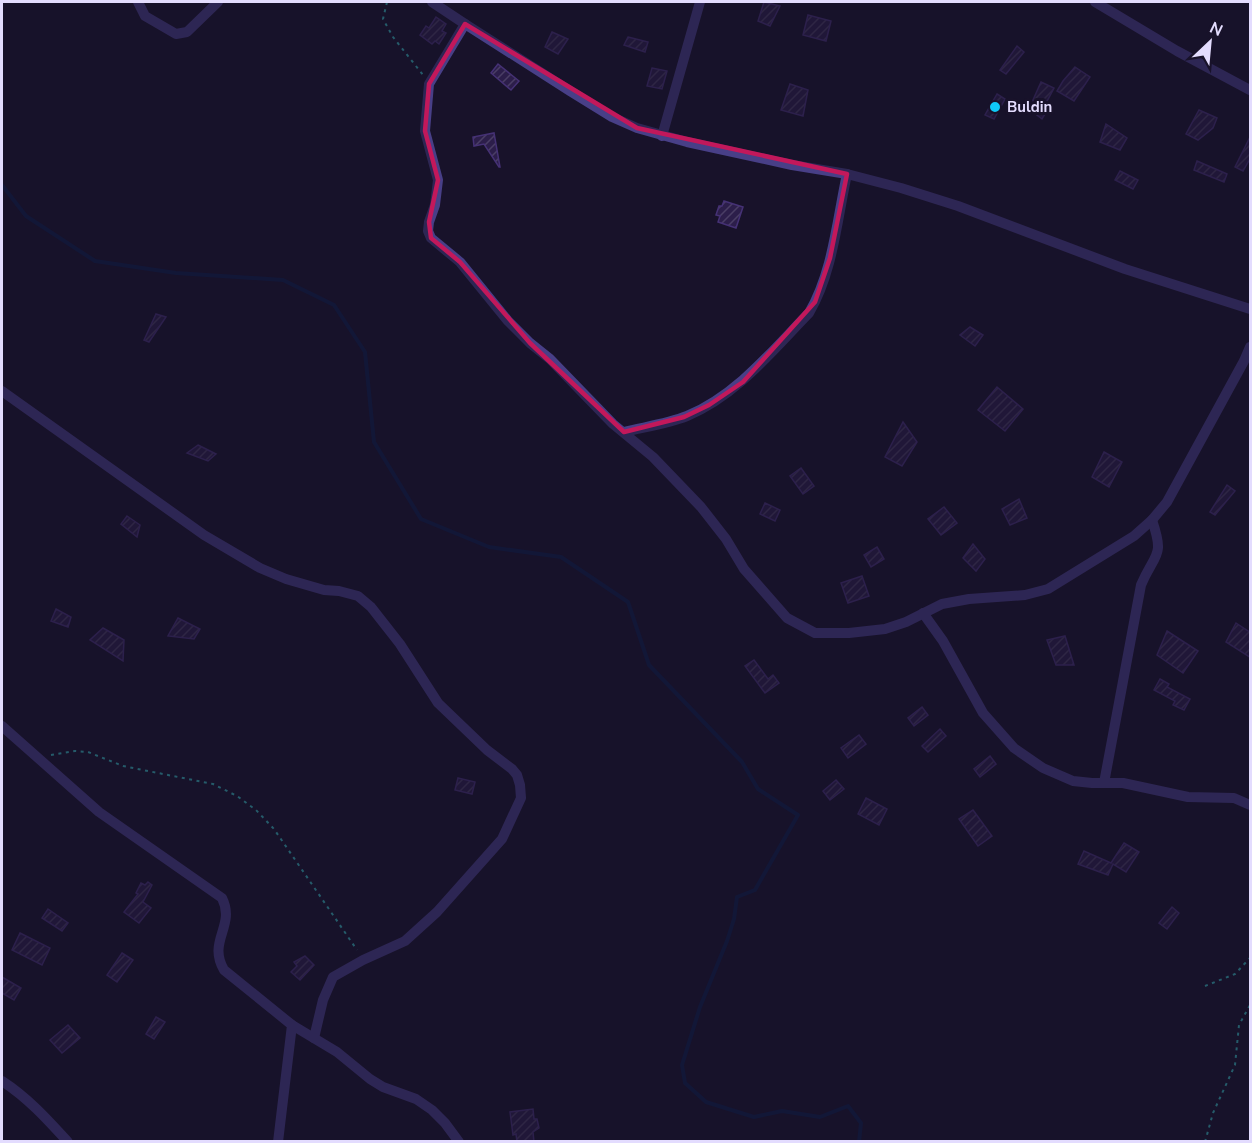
<svg xmlns="http://www.w3.org/2000/svg" width="1252" height="1143" viewBox="0 0 1252 1143" font-family="'Nunito Sans',sans-serif">
	<style>
		.lines { fill: none; stroke-linecap: round; stroke-linejoin: round }
		.stream { stroke: #0d1d48; stroke-width: 4 }
		.building { fill: url(#building-hatch); stroke: #453175; stroke-width: 1.5 }
		.path { stroke: #35b4b9; stroke-width: 2; stroke-dasharray: 3 4.5; stroke-linecap: butt }
		.street { stroke: #483f87; stroke-width: 10 }
		.marked { fill: none; stroke: #c2185b; stroke-width: 4.5; stroke-linejoin: round }
		.poi-dot { fill: #0fc9f7; stroke: #18122a; stroke-width: 2 }
		.labels { text-anchor: middle; stroke-width: 6; stroke-linejoin: round; paint-order: stroke }
		.poi-label { font-size: 15px; font-weight: bold; fill: #e3dcfe; stroke: #18122a; text-anchor: start }
	</style>
	<defs>
		<pattern id="building-hatch" width="6" height="6" patternUnits="userSpaceOnUse" patternTransform="scale(1.5)"><rect width="6" height="6" fill="#2c1e4a"/><path d="M-1 1l2-2M0 6l6-6M5 7l2-2" fill="none" stroke="#4a3e65"/></pattern>
	</defs>
	<rect width="100%" height="100%" fill="#18122a"/>
	<g class="lines">
		<path class="stream" d="M2,185L26,216L95,261L176,273L283,280L334,305L365,352L374,442L421,519L489,547L561,557L628,602L649,665L742,762L758,789L798,815L755,890L737,897L734,919L727,941L700,1007L682,1065L685,1083L706,1102L754,1117L782,1111L820,1117L848,1106L861,1123L859,1142"/>
	</g>
	<g class="building">
		<path d="M764,2L780,6L770,26L758,21Z"/>
		<path d="M808,15L831,21L826,41L803,35Z"/>
		<path d="M436,17L446,24L442,31L446,33L439,44L435,41L432,44L420,35L426,26L429,28Z"/>
		<path d="M552,32L568,39L558,54L545,47Z"/>
		<path d="M628,37L648,42L645,52L624,45Z"/>
		<path d="M1017,46L1024,52L1006,74L1000,70Z"/>
		<path d="M498,64L519,81L511,90L491,73Z"/>
		<path d="M1075,67L1090,77L1074,101L1057,91L1063,81Z"/>
		<path d="M652,68L667,71L662,89L647,86Z"/>
		<path d="M1041,82L1054,88L1044,107L1048,109L1042,119L1029,109Z"/>
		<path d="M790,84L808,90L803,116L781,110Z"/>
		<path d="M997,94L1005,99L994,119L985,115Z"/>
		<path d="M1199,110L1217,118L1213,128L1198,140L1186,134Z"/>
		<path d="M1106,124L1127,138L1120,150L1100,142Z"/>
		<path d="M494,133L500,167H499L484,144L474,146L473,137Z"/>
		<path d="M1251,135V157L1243,171L1235,167Z"/>
		<path d="M1197,161L1227,174L1224,182L1194,170Z"/>
		<path d="M1120,171L1138,180L1133,189L1115,180Z"/>
		<path d="M724,201L743,207L736,228L718,222L720,216L716,215L719,206H722Z"/>
		<path d="M156,314L166,317L149,342L144,340Z"/>
		<path d="M970,327L983,335L975,346L960,335Z"/>
		<path d="M997,387L1023,409L1005,431L978,410Z"/>
		<path d="M903,422L917,442L902,466L885,457Z"/>
		<path d="M198,445L216,454L208,461L187,453Z"/>
		<path d="M1104,452L1122,462L1109,487L1092,477Z"/>
		<path d="M801,468L814,486L803,494L790,476Z"/>
		<path d="M1227,485L1235,491L1215,515L1210,512Z"/>
		<path d="M1019,499L1027,518L1010,525L1002,509Z"/>
		<path d="M765,503L780,510L775,521L760,514Z"/>
		<path d="M944,507L957,523L941,535L928,519Z"/>
		<path d="M127,516L140,525L137,537L121,524Z"/>
		<path d="M973,544L985,559L976,571L963,558Z"/>
		<path d="M877,547L884,559L871,567L864,555Z"/>
		<path d="M862,576L869,596L848,603L841,583Z"/>
		<path d="M56,609L71,617L68,627L51,621Z"/>
		<path d="M178,618L200,629L194,639L168,636Z"/>
		<path d="M1236,623L1251,633V658L1226,642Z"/>
		<path d="M103,628L124,640L123,661L90,640Z"/>
		<path d="M1167,631L1198,651L1183,673L1157,655Z"/>
		<path d="M1065,636L1074,665H1056L1047,640Z"/>
		<path d="M754,660L768,679L773,675L779,683L765,693L745,666Z"/>
		<path d="M1160,679L1169,684L1167,687L1190,699L1184,710L1173,705L1175,701L1154,690Z"/>
		<path d="M922,707L928,715L914,726L908,718Z"/>
		<path d="M940,729L946,736L928,752L922,746Z"/>
		<path d="M859,735L866,744L848,758L841,748Z"/>
		<path d="M990,756L996,764L980,777L974,769Z"/>
		<path d="M458,778L475,782L472,794L455,790Z"/>
		<path d="M836,780L844,789L830,800L823,791Z"/>
		<path d="M866,798L887,809L879,825L858,814Z"/>
		<path d="M973,810L992,836L978,846L959,819Z"/>
		<path d="M1124,843L1139,852L1126,872L1113,864L1108,875L1078,864L1084,851L1111,863Z"/>
		<path d="M148,882L152,885L143,902L151,908L139,923L124,912L138,894L136,893L141,883L145,885Z"/>
		<path d="M1172,907L1179,913L1167,929L1159,923Z"/>
		<path d="M48,909L68,923L62,931L42,918Z"/>
		<path d="M20,933L50,948L42,965L12,950Z"/>
		<path d="M122,953L133,960L117,982L107,975Z"/>
		<path d="M305,956L314,965L300,980L291,972L297,966L294,962Z"/>
		<path d="M2,977L21,988L14,1000L2,993Z"/>
		<path d="M156,1017L165,1022L154,1039L146,1034Z"/>
		<path d="M68,1025L80,1038L62,1053L50,1040Z"/>
		<path d="M533,1109L534,1119H537L539,1128L533,1132L534,1142H517L516,1134L513,1135L510,1112Z"/>
	</g>
	<g class="lines">
		<g class="path">
			<path d="M387,2L383,19L393,37L423,75"/>
			<path d="M51,755L75,751L88,752L123,766L213,784L237,796L256,810L274,829L357,950"/>
			<path d="M1205,986L1235,974L1250,958"/>
			<path d="M1205,1142L1213,1113L1235,1065L1239,1025L1250,1005"/>
		</g>
		<g class="street">
			<path d="M138,2L145,16L176,34L187,32L218,2"/>
			<path d="M432,2L465,24L429,84L425,131L438,180L435,205L429,222L428,231L431,238L460,262L508,321L530,343L550,359L613,424L653,457L701,507L726,539L744,569L787,618L815,633H849L885,629L906,622L942,604L969,599L1025,595L1048,589L1134,536L1152,520L1167,502L1244,361L1250,347"/>
			<path d="M1095,2L1177,51L1250,90"/>
			<path d="M465,24L570,91L612,117L637,128L687,142L792,165L847,174L901,188L958,206L1125,269L1250,309"/>
			<path d="M662,136L700,2"/>
			<path d="M2,391L204,535L260,568L286,579L324,590L339,591L358,596L371,607L400,644L438,703L487,750L512,769L517,775L520,785L521,798L502,839L437,912L405,941L363,960L333,977L323,1000L314,1038"/>
			<path d="M624,432C644,427 667,424 687,416C737,395 772,351 809,313C833,272 837,220 847,174"/>
			<path d="M923,613L943,641L983,713L1014,748L1043,768L1073,781L1092,783H1123L1188,797L1234,798L1250,805"/>
			<path d="M2,726L99,812L222,898C236,926 207,941 224,970L292,1025L278,1142"/>
			<path d="M1104,783L1141,585C1155,552 1165,558 1152,520"/>
			<path d="M292,1025L337,1052L370,1079L383,1087L416,1099L432,1110L445,1123L459,1142"/>
			<path d="M2,1081C27,1097 47,1119 68,1142"/>
		</g>
	</g>
	<path d="M0 0H1252V1143H0ZM465,24L637,128L847,174L830,258L815,302L743,382L709,405L684,417L624,432L530,343L460,262L431,238L429,222L438,180L425,131L429,84Z" fill="#18122a" fill-opacity=".55" fill-rule="evenodd"/>
	<path class="marked" d="M465,24L637,128L847,174L830,258L815,302L743,382L709,405L684,417L624,432L530,343L460,262L431,238L429,222L438,180L425,131L429,84Z"/>
	<circle class="poi-dot" cx="995" cy="107" r="6"/>
	<g class="labels">
		<g class="poi-label">
			<text x="1007" y="112">Buldin</text>
		</g>
	</g>
	<rect width="1252" height="1143" fill="none" stroke="#e3dcfe" stroke-width="6"/>
	<g transform="translate(1210 42) rotate(26)" stroke="#18122a" stroke-width="4.5" paint-order="stroke">
	<path d="M0-4.5L10 22L0 15L-10 22Z" fill="#e3dcfe"/>
	<text y="-9" font-size="16" font-weight="bold" text-anchor="middle" fill="#e3dcfe">N</text>
	</g>
</svg>
